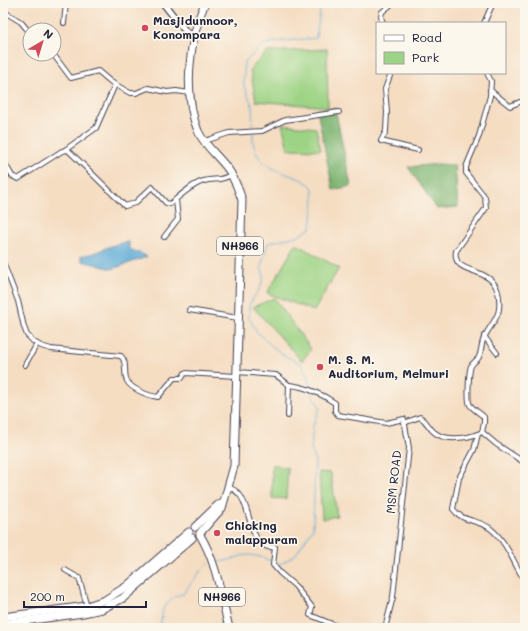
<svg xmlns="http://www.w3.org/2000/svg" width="528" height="631" viewBox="0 0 528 631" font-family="Mali,sans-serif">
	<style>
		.green { fill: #9dd384; stroke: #607a60 }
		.forest { fill: #7eb572; stroke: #506c56 }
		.water { fill: #5dabd6; stroke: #406688 }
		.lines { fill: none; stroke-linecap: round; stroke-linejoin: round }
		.stream { stroke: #5dabd6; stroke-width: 1 }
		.minor-casing { stroke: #423e4f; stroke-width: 6 }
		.secondary-casing { stroke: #423e4f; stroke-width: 8 }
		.trunk-casing { stroke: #423e4f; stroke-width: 9 }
		.minor { stroke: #fff; stroke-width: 4 }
		.secondary { stroke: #fff; stroke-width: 5.5 }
		.trunk { stroke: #fff; stroke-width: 7 }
		.poi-dot { fill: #d1495b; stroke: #fbf7ec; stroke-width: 1.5 }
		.labels { text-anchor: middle; stroke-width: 3.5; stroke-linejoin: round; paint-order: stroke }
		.shield { fill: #fbf7ec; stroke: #636270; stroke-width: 1 }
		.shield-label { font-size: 11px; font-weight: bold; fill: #22223b }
		.poi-label { font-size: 12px; font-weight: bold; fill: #22223b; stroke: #fbf7ec; text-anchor: start }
		.street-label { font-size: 12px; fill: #22223b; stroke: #fbf7ec }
	</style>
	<rect width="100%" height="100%" fill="#fbf7ec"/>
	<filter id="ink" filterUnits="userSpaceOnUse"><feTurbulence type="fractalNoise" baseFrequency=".025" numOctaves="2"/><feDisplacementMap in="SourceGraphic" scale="8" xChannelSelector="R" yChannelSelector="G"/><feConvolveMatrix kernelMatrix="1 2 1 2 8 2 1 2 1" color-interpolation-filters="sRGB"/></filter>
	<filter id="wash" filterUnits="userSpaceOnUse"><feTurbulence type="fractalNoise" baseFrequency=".012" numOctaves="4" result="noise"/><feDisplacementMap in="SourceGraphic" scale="16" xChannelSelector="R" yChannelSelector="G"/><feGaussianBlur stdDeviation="0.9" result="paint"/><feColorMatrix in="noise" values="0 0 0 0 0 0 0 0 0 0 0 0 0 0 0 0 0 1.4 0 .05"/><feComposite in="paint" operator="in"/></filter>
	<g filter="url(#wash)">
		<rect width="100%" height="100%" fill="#f5ddc2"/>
		<g class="green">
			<path d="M327,49L328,107L256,101L250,69L267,52Z"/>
			<path d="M282,124L316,128L321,150L288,149Z"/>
			<path d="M296,244L339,268L314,311L267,293Z"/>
			<path d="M274,298L311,349L302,361L253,307Z"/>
			<path d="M272,464L288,468L286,499L272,498Z"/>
			<path d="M319,472L331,473L337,516L322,519Z"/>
		</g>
		<g class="forest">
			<path d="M335,108L351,186L333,190L317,110Z"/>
			<path d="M438,164L455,165L458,207L437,209L408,167Z"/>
		</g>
		<path class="water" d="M129,242V248C135,253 141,252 147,257L112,269L82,261L81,256C98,254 111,243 129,242Z"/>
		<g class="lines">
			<g class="stream">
				<path d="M253,130L252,105L244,86V63L263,45L274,42L316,38L320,11L324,3"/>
				<path d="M253,133C251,167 277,169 302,180C305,182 310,184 312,187C316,194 312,218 311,228L300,235L268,243L261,266L264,277L260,288L249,305V318L257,332L272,346L285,356L300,363L307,375L310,388"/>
				<path d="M216,562C225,562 232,559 241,556C251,553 263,558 272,561"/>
				<path d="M275,562L281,564L296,554L313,528L315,461L311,448L313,426L320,407L310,391"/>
				<path d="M160,628L163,608L174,597L183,594L202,569L209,563"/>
			</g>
		</g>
	</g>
	<g filter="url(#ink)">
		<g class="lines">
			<g class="minor-casing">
				<g id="minor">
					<path d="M3,11L21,22L30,33"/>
					<path d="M64,23L66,3"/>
					<path d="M383,23L381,17L382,12L393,3"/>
					<path d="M484,23L493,3"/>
					<path d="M53,54L71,78L98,71L111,82L130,93H136L148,88L167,92L176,91L190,93"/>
					<path d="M391,73L385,89L387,112L386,131L381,141L418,150"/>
					<path d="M487,73L491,81L490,96L479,136L466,167V173L485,197L486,208L456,251C451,281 504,259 499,309C498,319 489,327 485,336C481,342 482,350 479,357C478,360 473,362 471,366C469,370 467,401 470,405C473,409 480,413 484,417V423L482,432L496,444L525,463"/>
					<path d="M490,90L510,106L525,100"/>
					<path d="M205,141L229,133L262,131L285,120L339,112"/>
					<path d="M65,150L96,128L115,85"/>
					<path d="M3,160L12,176L18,179L62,151L68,150L125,206L135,203L152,187L166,203L170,204C180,196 192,184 204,181C215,178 218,182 231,175"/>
					<path d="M164,237L178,219L176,200"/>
					<path d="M3,262L18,301L24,327L27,335L34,342L41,346L51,349L121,356C128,363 123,373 127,381C131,389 149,396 158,397L174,378H182L185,373L236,376"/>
					<path d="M189,310L238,318"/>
					<path d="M484,336L497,353"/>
					<path d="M25,365L37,344"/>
					<path d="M237,372L276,375L289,385L288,416"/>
					<path d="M289,385C304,386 322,394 335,403V411L338,415L386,423L404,419L409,448L393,597L385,628"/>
					<path d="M404,423L420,417C427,421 428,427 434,432C445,442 468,438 480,433"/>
					<path d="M478,434L474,450L459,478L453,509C463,523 479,519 491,529C507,542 514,564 525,581"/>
					<path d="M229,487C232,489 237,491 239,494C252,507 248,551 275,547L273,565L280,573L295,586L312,607L310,615L342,628"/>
					<path d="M65,570L79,578L87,606"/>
				</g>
			</g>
			<g class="secondary-casing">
				<path id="secondary" d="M163,3L187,33L194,35"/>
			</g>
			<g class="trunk-casing">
				<g id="trunk">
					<path d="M195,527L218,505L222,504"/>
					<path d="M200,533L222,508L234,466L242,200C239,190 235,181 230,172C221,158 205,147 198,131C183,94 189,38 205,3"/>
					<path d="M200,535C217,563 221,596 229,628"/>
					<path d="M3,617L87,606L105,600L127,586L189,532"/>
					<path d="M3,624L83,613L102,609L123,598L192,538"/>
				</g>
			</g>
			<use href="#minor" class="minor"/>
			<use href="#secondary" class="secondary"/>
			<use href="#trunk" class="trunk"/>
		</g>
	</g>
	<g class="poi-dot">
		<circle cx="145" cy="28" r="4"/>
		<circle cx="320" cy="367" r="4"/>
		<circle cx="217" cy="533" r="4"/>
	</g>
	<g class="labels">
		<g class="shield">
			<rect x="217" y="237" width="46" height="18" rx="3"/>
			<rect x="199" y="588" width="46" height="18" rx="3"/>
		</g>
		<g class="shield-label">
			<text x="240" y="250">NH966</text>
			<text x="222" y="601">NH966</text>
		</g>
		<g class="poi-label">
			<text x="153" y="25">Masjidunnoor,<tspan x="153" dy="14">Konompara</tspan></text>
			<text x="328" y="364">M. S. M.<tspan x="328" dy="14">Auditorium, Melmuri</tspan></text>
			<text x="225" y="530">Chicking<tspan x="225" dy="14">malappuram</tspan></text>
		</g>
		<g class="street-label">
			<text transform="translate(394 482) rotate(-84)" y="4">MSM ROAD</text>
		</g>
	</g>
	<rect width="528" height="631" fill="none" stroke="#fbf7ec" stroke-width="16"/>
	<rect x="376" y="22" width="130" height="52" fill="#fbf7ec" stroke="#a4a2a5"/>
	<rect x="384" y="35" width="20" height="6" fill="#ffffff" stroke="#a4a2a5"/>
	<text x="412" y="42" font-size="12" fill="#22223b">Road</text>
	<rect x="384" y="52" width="20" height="12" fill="#9dd384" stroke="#a4a2a5"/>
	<text x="412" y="62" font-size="12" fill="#22223b">Park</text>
	<g transform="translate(42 42) rotate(38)"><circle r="19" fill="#fbf7ec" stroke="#a4a2a5"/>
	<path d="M0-3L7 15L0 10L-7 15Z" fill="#d1495b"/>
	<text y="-6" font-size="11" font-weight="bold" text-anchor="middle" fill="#22223b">N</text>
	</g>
	<path d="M24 601v6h122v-6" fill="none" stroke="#22223b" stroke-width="2"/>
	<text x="30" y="601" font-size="12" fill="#22223b" stroke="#fbf7ec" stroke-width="3" paint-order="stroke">200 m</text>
</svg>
